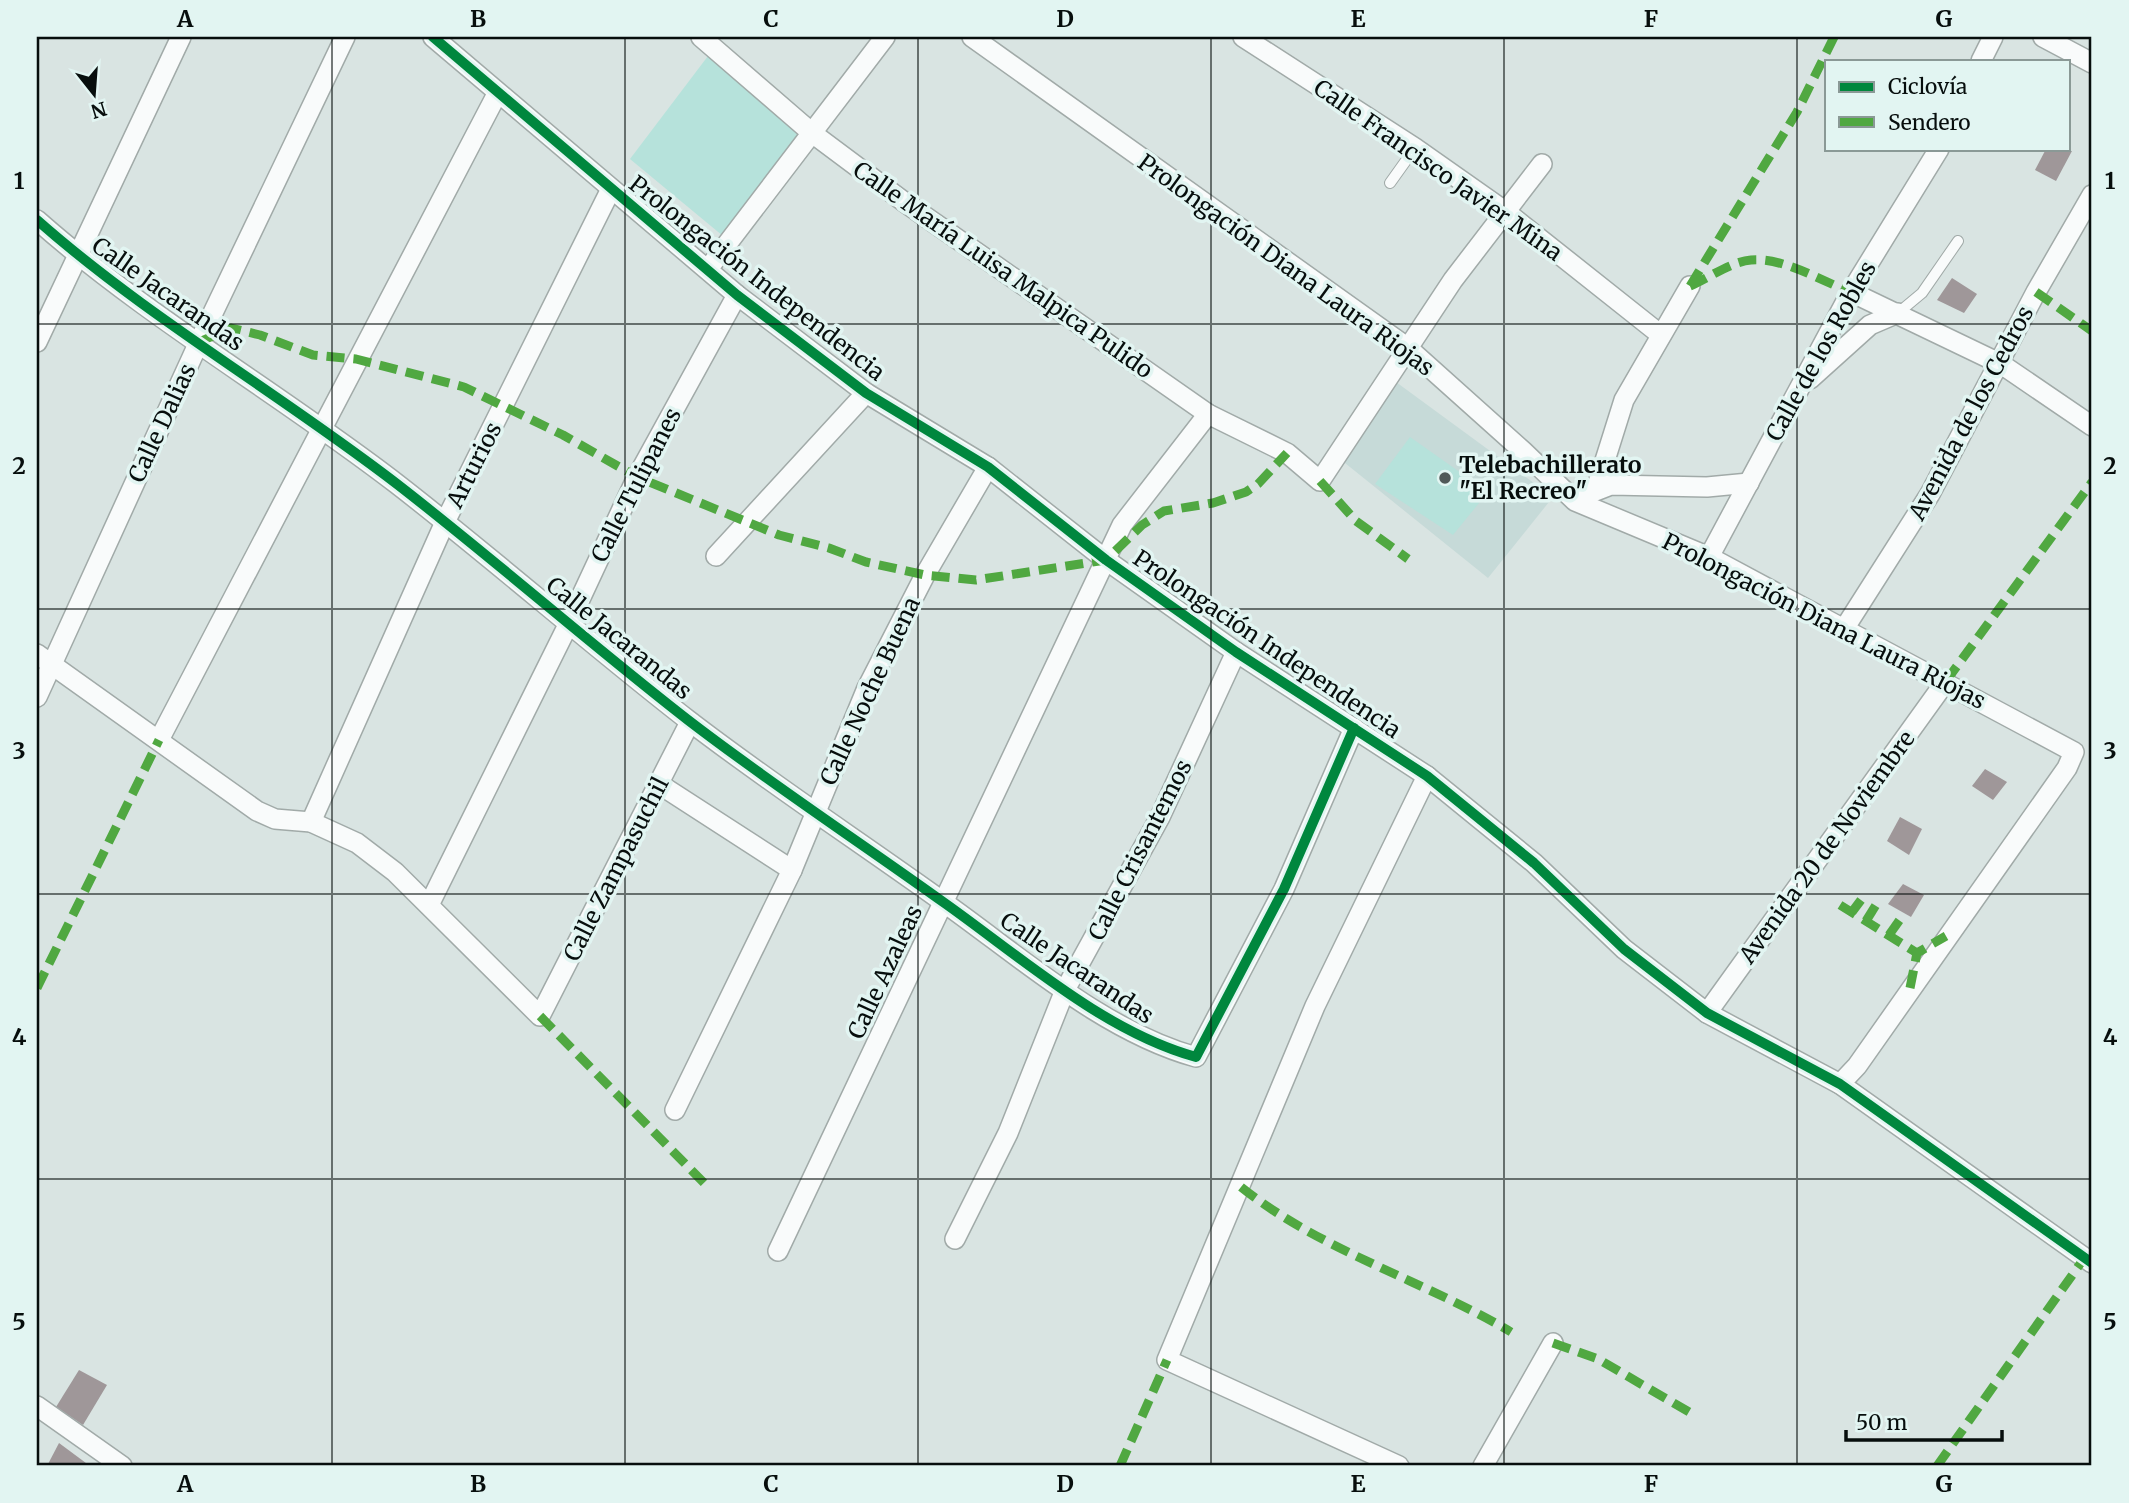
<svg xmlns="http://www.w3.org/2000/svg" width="2129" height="1503" viewBox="0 0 2129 1503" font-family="Merriweather,serif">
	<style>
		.built { fill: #c6dad8 }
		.green { fill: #b6e2db }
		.building { fill: #9f9799 }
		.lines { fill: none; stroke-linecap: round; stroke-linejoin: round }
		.service-casing { stroke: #a1aaa8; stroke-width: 12 }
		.minor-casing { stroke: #a1aaa8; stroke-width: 22 }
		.service { stroke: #f9fbfb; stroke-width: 10 }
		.minor { stroke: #f9fbfb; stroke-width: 19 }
		.quiet { stroke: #50a841; stroke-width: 9; stroke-dasharray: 18 9; stroke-linecap: butt }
		.cycleway-casing { stroke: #e2f5f2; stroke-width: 15 }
		.cycleway { stroke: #00873e; stroke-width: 10 }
		.grid { fill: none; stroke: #070e0d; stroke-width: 2; stroke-opacity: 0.55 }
		.poi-dot { fill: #505958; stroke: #e2f5f2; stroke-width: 2.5 }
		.labels { text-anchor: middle; stroke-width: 7; stroke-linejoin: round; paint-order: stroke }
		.street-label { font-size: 23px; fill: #070e0d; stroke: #e2f5f2 }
		.poi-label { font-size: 23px; font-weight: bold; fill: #070e0d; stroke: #e2f5f2; text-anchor: start }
		.neatline { fill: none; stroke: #070e0d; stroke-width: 2.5 }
		.grid-label { font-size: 23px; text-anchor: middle; font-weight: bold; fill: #070e0d }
	</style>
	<rect width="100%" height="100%" fill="#d9e4e2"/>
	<path class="built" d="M1396,382L1553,497L1488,578L1340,459Z"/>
	<g class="green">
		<path d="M708,56L804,135L723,236L630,159Z"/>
		<path d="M1410,437L1488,492L1453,535L1375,484Z"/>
	</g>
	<g class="building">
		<path d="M2046,149L2072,151L2056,181L2035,170Z"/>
		<path d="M1952,278L1977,294L1964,313L1937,300Z"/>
		<path d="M1985,769L2007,782L1993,800L1972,786Z"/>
		<path d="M1900,817L1922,829L1909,855L1887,841Z"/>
		<path d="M1903,884L1924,895L1911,917L1888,904Z"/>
		<path d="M79,1370L107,1385L83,1425L56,1407Z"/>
		<path d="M59,1443L90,1466H47Z"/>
	</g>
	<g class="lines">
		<g class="service-casing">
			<g id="service">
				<path d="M1390,183L1415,148"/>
				<path d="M1898,313L1922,293L1958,241"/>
			</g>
		</g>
		<g class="minor-casing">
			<g id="minor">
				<path d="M433,37L737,295L866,393L988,467L1106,560L1236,652L1427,776L1534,863L1624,949L1707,1013L1840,1084L2092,1263"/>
				<path d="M701,37L812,133L903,201L1208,414L1287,453L1320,481L1453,280L1542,164"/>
				<path d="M972,37L1408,348L1523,451L1575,501L1709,557L2074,752L2067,768L1857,1066L1840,1084"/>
				<path d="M1243,37L1415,148L1506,212L1661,335"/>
				<path d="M2043,37L2092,63"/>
				<path d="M1981,61L1993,37"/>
				<path d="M37,220C148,318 279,393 397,484C495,560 589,643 688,720C771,784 860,842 946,904C1022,958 1105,1032 1196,1057L1284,889L1354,728"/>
				<path d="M708,269L885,37"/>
				<path d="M1851,292L2001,364L2092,426"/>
				<path d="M37,342L181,37"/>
				<path d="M1810,379L1870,325L1898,313"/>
				<path d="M1596,489L1624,400L1690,286"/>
				<path d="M1588,494L1611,485L1707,487L1749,483"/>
				<path d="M716,556L866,393"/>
				<path d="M1709,557L1851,292L1939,149"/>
				<path d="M1844,629L1930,494L2036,292L2092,195"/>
				<path d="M37,654L257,811L275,819L311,822L357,843L395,872L540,1016L690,722"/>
				<path d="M37,697L199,342L345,37"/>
				<path d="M159,740L497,94"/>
				<path d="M659,784L792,870"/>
				<path d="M311,822L445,522L611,189"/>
				<path d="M429,905L568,625L637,477L737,295"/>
				<path d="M1707,1013L1946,681"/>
				<path d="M675,1110L792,870L867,688L925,575L988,467"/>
				<path d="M955,1239L1008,1133L1065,990L1160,817L1236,652"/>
				<path d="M778,1251L1122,525L1208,414"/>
				<path d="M37,1406L122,1466"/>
				<path d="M1399,1466L1167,1360L1315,1006L1427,776"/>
				<path d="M1483,1466L1553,1343"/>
			</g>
		</g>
		<use href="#service" class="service"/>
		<use href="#minor" class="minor"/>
		<g class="quiet">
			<path d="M1690,286L1797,112L1834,37"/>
			<path d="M1690,286C1709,278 1730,262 1751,260C1783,257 1821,281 1851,292"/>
			<path d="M2036,292L2092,331"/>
			<path d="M199,342L231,328L260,335L313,355L356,359L464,387L563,435L637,477L779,535L829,548L866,562L925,575L976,580L1106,560L1142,525L1164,511L1213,503L1246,492L1258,484L1287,453"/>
			<path d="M1320,481L1356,521L1408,559"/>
			<path d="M1946,681L2092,482"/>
			<path d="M1840,905L1917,953"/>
			<path d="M1852,912L1861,900"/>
			<path d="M1866,921L1876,905"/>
			<path d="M1889,935L1901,918"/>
			<path d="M37,988L159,740"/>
			<path d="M1910,988L1917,953L1946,936"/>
			<path d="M540,1016L705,1184"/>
			<path d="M1241,1187C1321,1251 1423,1280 1511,1332"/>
			<path d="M1553,1343L1598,1359L1689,1412"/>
			<path d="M1120,1466L1167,1360"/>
			<path d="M1937,1466L2085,1257"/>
		</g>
		<g class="cycleway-casing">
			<g id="cycleway">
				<path d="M433,37L737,295L866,393L988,467L1106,560L1236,652L1427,776L1534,863L1624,949L1707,1013L1840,1084L2092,1263"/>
				<path d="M37,220C148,318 279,393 397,484C495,560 589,643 688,720C771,784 860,842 946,904C1022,958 1105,1032 1196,1057L1284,889L1354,728"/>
			</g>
		</g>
		<use href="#cycleway" class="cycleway"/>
	</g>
	<path class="grid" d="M332,37V1466M625,37V1466M918,37V1466M1211,37V1466M1504,37V1466M1797,37V1466M37,324H2092M37,609H2092M37,894H2092M37,1179H2092"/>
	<circle class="poi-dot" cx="1445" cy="478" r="7"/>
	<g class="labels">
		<g class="street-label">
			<text transform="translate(1438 170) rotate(35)" y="8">Calle Francisco Javier Mina</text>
			<text transform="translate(1286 265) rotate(36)" y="8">Prolongación Diana Laura Riojas</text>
			<text transform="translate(1003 270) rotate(35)" y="8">Calle María Luisa Malpica Pulido</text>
			<text transform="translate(757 278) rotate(38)" y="8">Prolongación Independencia</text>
			<text transform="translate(168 294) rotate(35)" y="8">Calle Jacarandas</text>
			<text transform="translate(1821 351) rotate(-61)" y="8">Calle de los Robles</text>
			<text transform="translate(1971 413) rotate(-62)" y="8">Avenida de los Cedros</text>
			<text transform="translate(162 423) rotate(-65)" y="8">Calle Dalias</text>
			<text transform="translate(474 465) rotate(-63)" y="8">Arturios</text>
			<text transform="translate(636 485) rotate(-63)" y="8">Calle Tulipanes</text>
			<text transform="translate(1824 621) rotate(27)" y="8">Prolongación Diana Laura Riojas</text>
			<text transform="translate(619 638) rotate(39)" y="8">Calle Jacarandas</text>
			<text transform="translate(1267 644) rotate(34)" y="8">Prolongación Independencia</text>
			<text transform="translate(870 691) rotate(-65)" y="8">Calle Noche Buena</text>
			<text transform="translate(1827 847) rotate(-54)" y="8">Avenida 20 de Noviembre</text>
			<text transform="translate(1140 850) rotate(-63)" y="8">Calle Crisantemos</text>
			<text transform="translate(616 869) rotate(-63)" y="8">Calle Zampasuchil</text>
			<text transform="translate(1077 968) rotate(34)" y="8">Calle Jacarandas</text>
			<text transform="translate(885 972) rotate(-65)" y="8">Calle Azaleas</text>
		</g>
		<g class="poi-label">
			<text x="1459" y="473">Telebachillerato<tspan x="1459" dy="26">"El Recreo"</tspan></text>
		</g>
	</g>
	<rect width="2129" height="1503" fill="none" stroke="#e2f5f2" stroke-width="77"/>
	<rect x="1825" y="60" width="245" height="91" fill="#e2f5f2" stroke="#8a9996" stroke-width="2"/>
	<rect x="1839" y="82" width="35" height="10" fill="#00873e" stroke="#8a9996" stroke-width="2"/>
	<text x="1888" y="94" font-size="21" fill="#070e0d">Ciclovía</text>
	<rect x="1839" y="117" width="35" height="10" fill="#50a841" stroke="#8a9996" stroke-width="2"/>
	<text x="1888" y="130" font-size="21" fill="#070e0d">Sendero</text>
	<g transform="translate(94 94) rotate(163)" stroke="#e2f5f2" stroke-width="5" paint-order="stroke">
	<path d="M0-5L12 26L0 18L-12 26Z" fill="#070e0d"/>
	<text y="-10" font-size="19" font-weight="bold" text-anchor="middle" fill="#070e0d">N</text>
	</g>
	<path d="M1846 1430v10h156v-10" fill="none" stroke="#070e0d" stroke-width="3.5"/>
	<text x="1856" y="1430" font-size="21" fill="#070e0d" stroke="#e2f5f2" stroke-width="5" paint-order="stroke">50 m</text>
	<rect x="38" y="38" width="2052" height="1426" class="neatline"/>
	<g class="grid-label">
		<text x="185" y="27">A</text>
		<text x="478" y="27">B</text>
		<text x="771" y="27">C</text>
		<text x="1065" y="27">D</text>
		<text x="1358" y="27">E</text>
		<text x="1651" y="27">F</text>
		<text x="1944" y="27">G</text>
		<text x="19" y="189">1</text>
		<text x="2110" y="189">1</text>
		<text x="19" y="474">2</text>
		<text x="2110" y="474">2</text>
		<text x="19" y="759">3</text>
		<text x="2110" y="759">3</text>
		<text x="19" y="1045">4</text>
		<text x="2110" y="1045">4</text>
		<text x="19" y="1330">5</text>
		<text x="2110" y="1330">5</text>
		<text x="185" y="1492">A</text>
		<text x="478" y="1492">B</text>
		<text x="771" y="1492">C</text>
		<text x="1065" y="1492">D</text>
		<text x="1358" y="1492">E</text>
		<text x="1651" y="1492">F</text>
		<text x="1944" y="1492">G</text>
	</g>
</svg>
